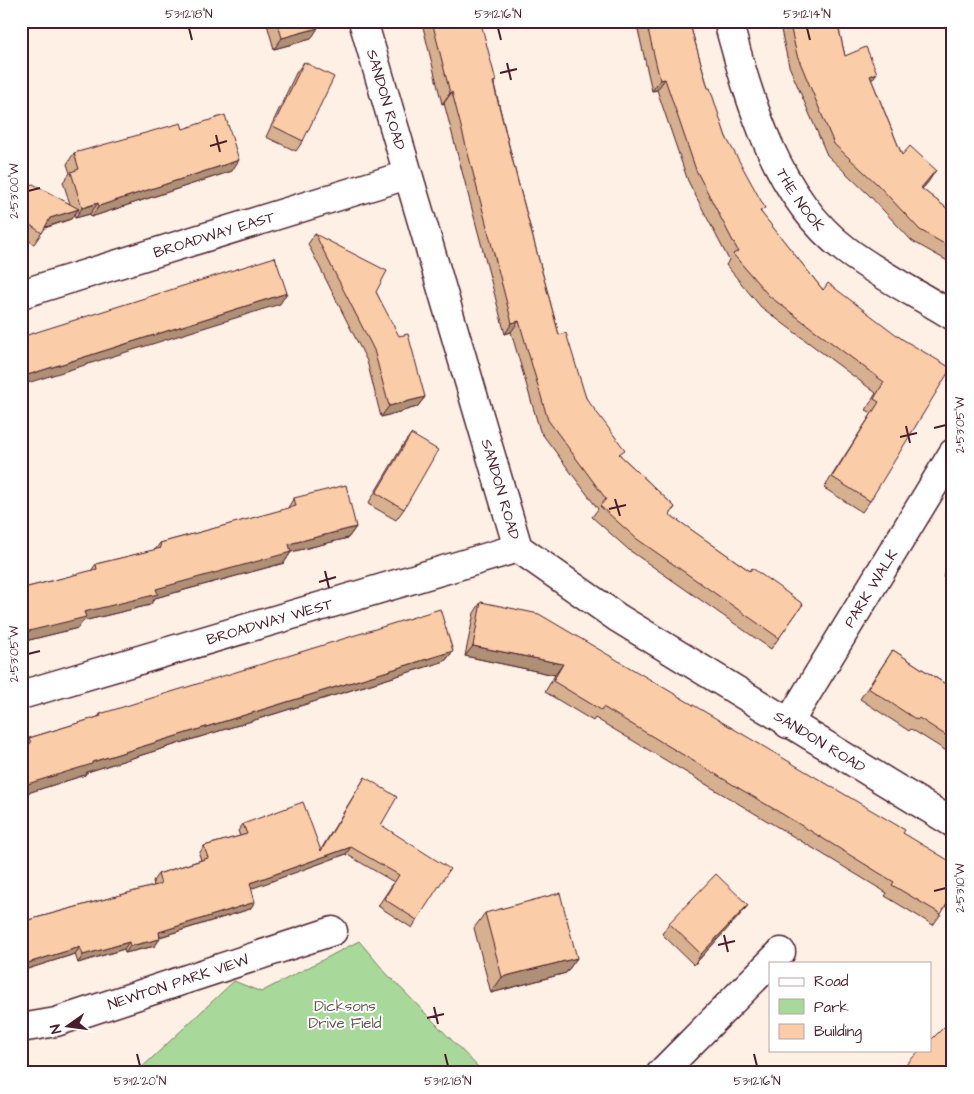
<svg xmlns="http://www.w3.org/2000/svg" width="974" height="1094" viewBox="0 0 974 1094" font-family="'Architects Daughter',sans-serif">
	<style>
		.green { fill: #a9d99a; stroke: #7a7c62 }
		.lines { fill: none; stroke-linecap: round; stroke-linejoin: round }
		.minor-casing { stroke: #4a1f2b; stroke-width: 31 }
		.minor { stroke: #fff; stroke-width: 28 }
		.wall { fill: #d7b090; stroke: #4a1f2b }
		.shaded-wall { fill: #af9076; stroke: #4a1f2b }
		.building { fill: #facda8; stroke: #4a1f2b }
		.ticks { fill: none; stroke: #4a1f2b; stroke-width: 2 }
		.labels { text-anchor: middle; stroke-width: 4; stroke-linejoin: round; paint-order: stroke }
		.street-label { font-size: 15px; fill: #4a1f2b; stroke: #fff }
		.park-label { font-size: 15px; fill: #66574c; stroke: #fff }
		.neatline { fill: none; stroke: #4a1f2b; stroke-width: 2 }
		.ticks-label { font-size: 12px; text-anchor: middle; fill: #4a1f2b }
	</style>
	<rect width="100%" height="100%" fill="#fef0e5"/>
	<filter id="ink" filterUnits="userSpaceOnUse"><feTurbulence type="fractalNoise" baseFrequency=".02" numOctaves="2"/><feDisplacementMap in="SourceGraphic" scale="10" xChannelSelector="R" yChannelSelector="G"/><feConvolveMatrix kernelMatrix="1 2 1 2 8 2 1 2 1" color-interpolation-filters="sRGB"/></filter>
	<g filter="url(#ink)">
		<path class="green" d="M359,941L386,973L484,1073H136L234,981L261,992Z"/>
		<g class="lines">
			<g class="minor-casing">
				<g id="minor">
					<path id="s1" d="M363,21L518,548L618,618L953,823"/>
					<path id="s2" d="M728,21C750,102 776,197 846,250C879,275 918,294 953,316"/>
					<path id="s3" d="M21,294L407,175"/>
					<path id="s4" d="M21,695L518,548"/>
					<path id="s5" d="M788,724L953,453"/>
					<path id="s6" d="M21,1028L56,1022L333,931"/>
					<path d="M661,1073L781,952"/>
				</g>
			</g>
			<use href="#minor" class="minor"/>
		</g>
		<g class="wall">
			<path d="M266,21H316L311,39L274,49Z"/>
			<path d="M417,21H470L471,25L496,81L494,84L517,178L559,335L586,398L621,456L675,507L670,515L750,571L803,604L771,649L629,550L592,517L598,509L540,431L511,332L505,334L444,103L442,104L422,23L417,24Z"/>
			<path d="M636,21H689L708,88L726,137L762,214L823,290L902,339L870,501L862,512L824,488L872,413L866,410L876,393L761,307L726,265L729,260L688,181L657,90L652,91Z"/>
			<path d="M779,21H837L845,56L872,81L902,155L929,181L922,189L953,213V264L912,241L869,195L827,155L789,66Z"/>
			<path d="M304,62L303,141L296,151L266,137L296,73Z"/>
			<path d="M183,129L232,171L91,217L90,214L75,218L74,216L71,219L45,228L34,244L22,237L21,238V188L70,204L63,182L70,173L67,164L74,153Z"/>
			<path d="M315,234L376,292L425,397L417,407L381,417L367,361L308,244Z"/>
			<path d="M411,434L404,509L396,520L368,504L403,445Z"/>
			<path d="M294,498L356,527L348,538L291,552L284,563L155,598L150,605L83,621L78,628L21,642V592L24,588L91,571L96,564L155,550L160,543L287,509Z"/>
			<path d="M953,561V583L943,577Z"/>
			<path d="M481,602L903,833L941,914L933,925L885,896L887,893L801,841L595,718L593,721L545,692L555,675L465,656L474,613Z"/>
			<path d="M893,650L953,689V755L911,729L909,731L860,699Z"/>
			<path d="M453,651L445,661L87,772L85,775L21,795V746L24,745L29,738L98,717L100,714Z"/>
			<path d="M365,777L381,825L417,920L412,928L378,906L394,882L346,854L251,888L250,909L160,937L155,946L125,953L124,949L78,963L75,954L21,971V921V922L154,886L153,881L158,874L201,860L199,854L204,846L240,836L238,831L243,824L320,851Z"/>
			<path d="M748,905L740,915L694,965L662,934L669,923Z"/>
			<path d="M485,913L577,958L566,973L491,993L474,928Z"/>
		</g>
		<g class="shaded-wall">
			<path d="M420,21H423L422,23L417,24Z"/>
			<path d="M318,28L311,39L274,49L282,38Z"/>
			<path d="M877,73L869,84L870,76Z"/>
			<path d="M665,79L657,90L652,91L660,80Z"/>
			<path d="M452,92L444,103L442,104L450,93Z"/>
			<path d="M239,160L232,171L91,217L99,206Z"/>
			<path d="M936,170L929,181L914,198L921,188Z"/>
			<path d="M98,203L90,214L75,218L82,208Z"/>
			<path d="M79,209L71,219L43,228L50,218Z"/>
			<path d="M287,293L280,304L21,385V377Z"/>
			<path d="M519,321L511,332L505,334L512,323Z"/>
			<path d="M425,397L417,407L381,417L389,406Z"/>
			<path d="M356,527L348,538L291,552L284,563L155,598L150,605L83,621L78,628L21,642V633L289,544Z"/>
			<path d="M473,646L563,664L555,675L465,656Z"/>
			<path d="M453,651L445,661L87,772L85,775L21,795V786L92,762Z"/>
			<path d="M351,847L346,854L245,891L250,883Z"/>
			<path d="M255,902L250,909L153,939L159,932Z"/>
			<path d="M748,905L740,915L694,965L701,954Z"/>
			<path d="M160,939L155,946L125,953L130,946Z"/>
			<path d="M129,942L124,949L78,963L83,955Z"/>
			<path d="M80,947L75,954L21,971V965Z"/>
			<path d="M577,958L566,973L491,993L502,977Z"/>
		</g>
		<g class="building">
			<path d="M277,21H316L318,28L282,38Z"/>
			<path d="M432,21H470L471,25L481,23L496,81L493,82L517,178L559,335L566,333L586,398L625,450L619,454L675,507L669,514L750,571L752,568L803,604L779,638L637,539L600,506L606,499L548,420L519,321L512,323L452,92L450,93Z"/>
			<path d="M646,21H689L708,88H710L726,137L765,208L760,211L823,290L828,283L902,339L951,368L870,501L832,477L879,402L874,399L884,382L769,296L733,254L738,251L696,170L665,79L660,80Z"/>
			<path d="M789,21H837L845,56L866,47L877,73L870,76L902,155L910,146L936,170L921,188L953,213V249L920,230L877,184L834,144L797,55Z"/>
			<path d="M304,62L334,77L303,141L273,126Z"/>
			<path d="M225,115L239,160L99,206L98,203L82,208L71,172L79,169L74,153L181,123L183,129Z"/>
			<path d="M33,184L79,209L50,218L42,233L30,225L28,228L21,224V188Z"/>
			<path d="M315,234L387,271L376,292L399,336L408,334L425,397L389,406L374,350Z"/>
			<path d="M275,257L287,293L21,377V337Z"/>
			<path d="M411,434L438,450L404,509L376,493Z"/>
			<path d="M346,485L356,527L289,544L291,552L156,589L158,594L84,612L86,617L21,633V593L25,592L24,588L97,569L96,564L161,548L160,543L296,506L294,498Z"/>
			<path d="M481,602L539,614L905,830L903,833L953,863V894L941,914L892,885L894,882L809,830L603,707L601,710L553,681L563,664L473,646Z"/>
			<path d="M440,609L453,651L92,762V764L21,786V746L31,743L29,738L101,716L100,714Z"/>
			<path d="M893,650L953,689V740L919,718L917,720L868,688Z"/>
			<path d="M365,777L397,797L381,825L450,869L417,920L384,899L399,875L351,847L250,883L255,902L159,932L160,939L130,946L129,942L83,955L80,947L21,965V921V922L161,884L158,874L208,858L204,846L247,834L243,824L303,802L321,851Z"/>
			<path d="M716,874L748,905L701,954L669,923Z"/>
			<path d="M560,893L577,958L502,977L485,913Z"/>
			<path d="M953,1018V1072L952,1073H898L920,1050H930V1041Z"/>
		</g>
	</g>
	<path class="ticks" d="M189,28L192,40M498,28L501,40M807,28L810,40M507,63L511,80M500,73L517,69M216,135L220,152M210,146L227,141M28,191L40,188M906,426L910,443M934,428L946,425M900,437L917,433M615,499L620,516M609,509L626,505M325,571L329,588M319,582L336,577M28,654L40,651M934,891L946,888M724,935L728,952M718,945L735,941M434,1007L438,1024M427,1018L444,1014M137,1054L140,1066M445,1054L448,1066M754,1054L757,1066"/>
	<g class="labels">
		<g class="street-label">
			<text dy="5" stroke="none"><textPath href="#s1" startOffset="82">SANDON ROAD</textPath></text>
			<text dy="5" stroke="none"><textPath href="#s2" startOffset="194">THE NOOK</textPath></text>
			<text dy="5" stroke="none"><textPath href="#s3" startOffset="202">BROADWAY EAST</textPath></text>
			<text dy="5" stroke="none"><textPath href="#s1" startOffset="488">SANDON ROAD</textPath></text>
			<text dy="5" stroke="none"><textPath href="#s5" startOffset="159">PARK WALK</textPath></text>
			<text dy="5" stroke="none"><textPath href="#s4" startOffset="259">BROADWAY WEST</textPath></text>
			<text dy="5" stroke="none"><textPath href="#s1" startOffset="908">SANDON ROAD</textPath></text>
			<text dy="5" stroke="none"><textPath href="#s6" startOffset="164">NEWTON PARK VIEW</textPath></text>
		</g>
		<g class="park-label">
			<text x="345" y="1011">Dicksons<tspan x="345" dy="17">Drive Field</tspan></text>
		</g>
	</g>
	<rect width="974" height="1094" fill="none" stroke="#fff" stroke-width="55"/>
	<rect x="769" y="962" width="162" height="90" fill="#ffffff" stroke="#b7a5aa"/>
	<rect x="779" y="978" width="25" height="8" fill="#ffffff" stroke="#b7a5aa"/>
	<text x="814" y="986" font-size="15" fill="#4a1f2b">Road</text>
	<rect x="779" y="999" width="25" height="15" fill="#a9d99a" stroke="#b7a5aa"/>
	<text x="814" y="1012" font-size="15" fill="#4a1f2b">Park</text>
	<rect x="779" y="1024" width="25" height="15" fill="#facda8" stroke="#b7a5aa"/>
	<text x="814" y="1036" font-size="15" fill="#4a1f2b">Building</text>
	<g transform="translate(68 1026) rotate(256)" stroke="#ffffff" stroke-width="4" paint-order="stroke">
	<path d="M0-4L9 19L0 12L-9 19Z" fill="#4a1f2b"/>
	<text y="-8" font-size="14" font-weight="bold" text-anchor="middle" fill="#4a1f2b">N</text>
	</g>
	<rect x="28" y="28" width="918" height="1038" class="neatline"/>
	<g class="ticks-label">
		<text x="189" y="18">53°12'18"N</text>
		<text x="498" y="18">53°12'16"N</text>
		<text x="807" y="18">53°12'14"N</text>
		<text transform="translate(14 191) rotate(-90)" y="4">2°53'00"W</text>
		<text transform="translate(960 425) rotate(-90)" y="4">2°53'05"W</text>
		<text transform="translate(14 654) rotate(-90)" y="4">2°53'05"W</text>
		<text transform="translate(960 888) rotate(-90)" y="4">2°53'10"W</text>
		<text x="140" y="1085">53°12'20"N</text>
		<text x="448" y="1085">53°12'18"N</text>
		<text x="757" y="1085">53°12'16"N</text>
	</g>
</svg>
